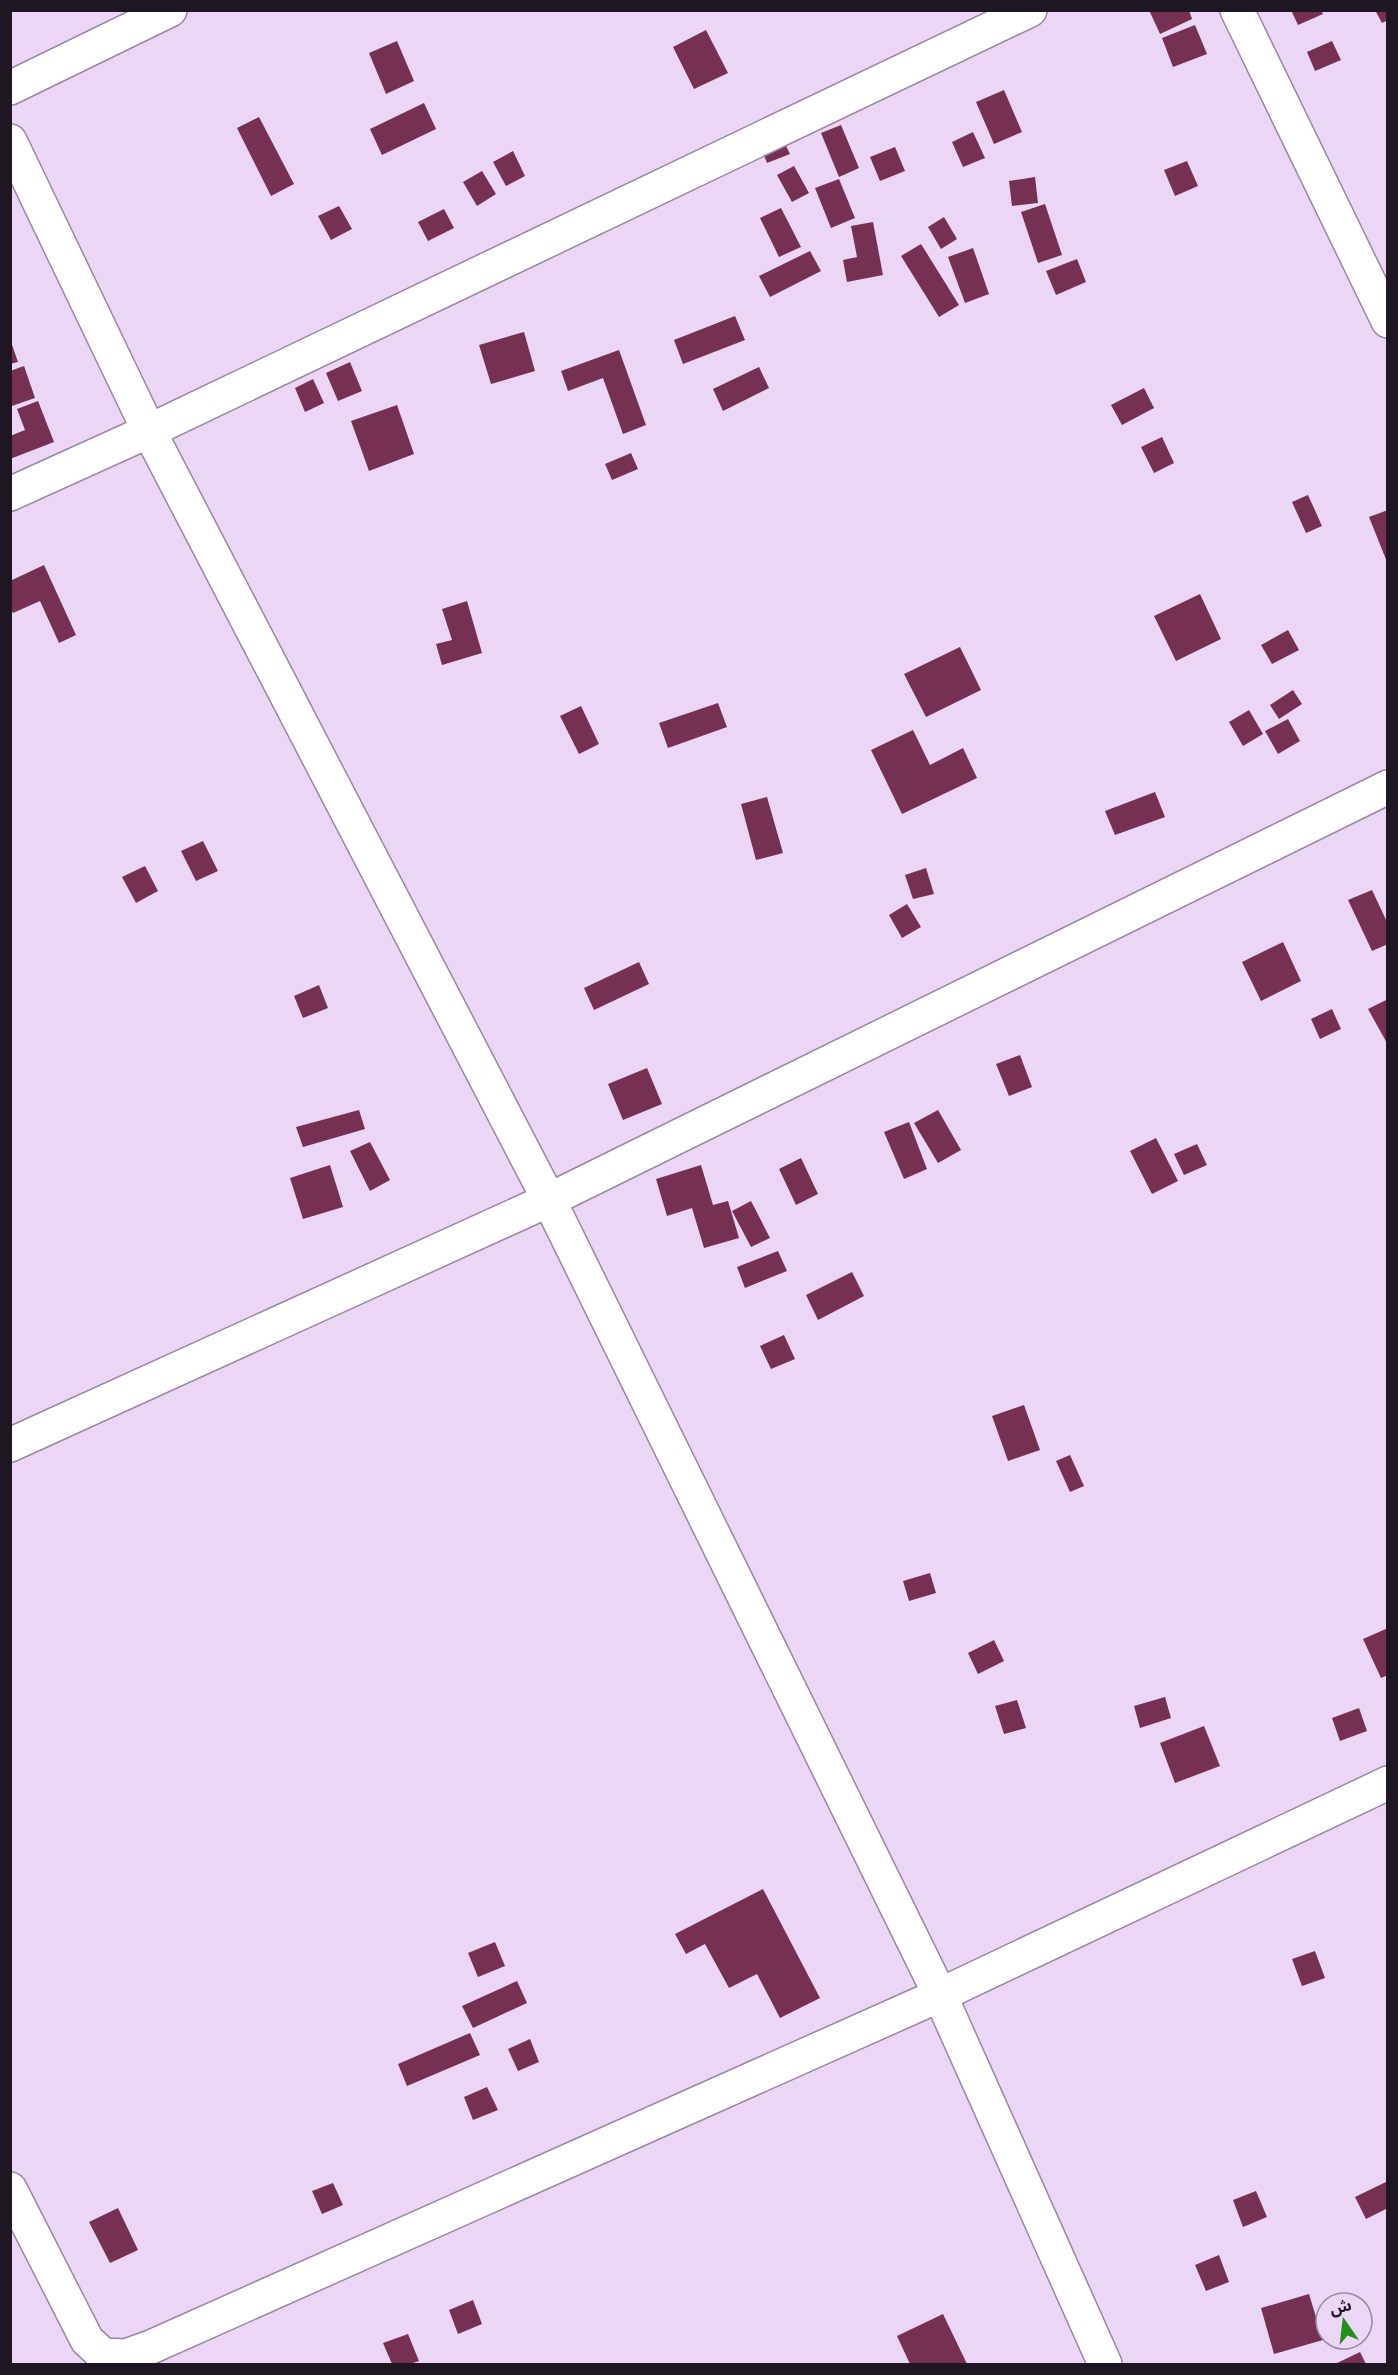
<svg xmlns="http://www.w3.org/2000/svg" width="1398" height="2375" viewBox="0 0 1398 2375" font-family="Georgia,'Noto Sans Arabic',serif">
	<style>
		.building { fill: #763051 }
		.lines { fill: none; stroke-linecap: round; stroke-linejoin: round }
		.minor-casing { stroke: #9986a3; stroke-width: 36 }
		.minor { stroke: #fff; stroke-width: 33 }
	</style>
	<rect width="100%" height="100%" fill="#ebd6f6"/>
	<g class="building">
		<path d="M1149,10H1189L1192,19L1160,34Z"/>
		<path d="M1291,10H1321L1323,14L1298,25Z"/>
		<path d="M1375,10H1388V20L1382,23Z"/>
		<path d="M1195,25L1207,54L1173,67L1162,38Z"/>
		<path d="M706,30L728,73L694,89L673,47Z"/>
		<path d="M397,41L414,81L386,94L369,53Z"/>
		<path d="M1332,41L1341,60L1315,71L1307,52Z"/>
		<path d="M1004,90L1022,132L994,144L976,102Z"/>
		<path d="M424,103L436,129L382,155L370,129Z"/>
		<path d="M259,117L294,184L271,196L237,128Z"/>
		<path d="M841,125L859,168L839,177L821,133Z"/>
		<path d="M973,132L985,158L963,167L952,142Z"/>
		<path d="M780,134L790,154L767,163L759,143Z"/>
		<path d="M895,147L905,171L880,181L870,157Z"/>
		<path d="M513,151L525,176L506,186L493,162Z"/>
		<path d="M1187,161L1198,186L1175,196L1164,170Z"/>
		<path d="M794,166L809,193L792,202L777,175Z"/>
		<path d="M482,171L496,194L477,206L463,182Z"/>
		<path d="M1035,177L1038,203L1012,206L1009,181Z"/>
		<path d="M839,179L855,218L831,228L815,188Z"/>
		<path d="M1045,204L1062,255L1038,263L1021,212Z"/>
		<path d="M339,206L352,229L331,240L318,216Z"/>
		<path d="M781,208L801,247L779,257L760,218Z"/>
		<path d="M444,209L454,228L428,241L418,222Z"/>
		<path d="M944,217L957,239L941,249L928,227Z"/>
		<path d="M873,222L883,275L847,282L843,260L857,257L851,226Z"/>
		<path d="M921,244L959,305L939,317L901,256Z"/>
		<path d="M973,248L989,294L965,303L948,257Z"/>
		<path d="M810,251L821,271L770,297L759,276Z"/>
		<path d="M1077,259L1086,282L1056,295L1046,271Z"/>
		<path d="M735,316L745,340L683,364L674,340Z"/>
		<path d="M524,332L535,371L491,384L479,345Z"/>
		<path d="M10,339L18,362L10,364Z"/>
		<path d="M619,350L646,425L623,434L603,378L568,391L561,371Z"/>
		<path d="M350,362L362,391L338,401L326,373Z"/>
		<path d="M24,366L35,398L12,406L10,371Z"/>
		<path d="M759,367L769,388L723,411L713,389Z"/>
		<path d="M313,379L324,403L305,412L295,388Z"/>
		<path d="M1144,388L1154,408L1122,425L1111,405Z"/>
		<path d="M38,401L54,442L10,459V436L25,430L17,409Z"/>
		<path d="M397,405L414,454L369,471L351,421Z"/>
		<path d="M1162,437L1174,463L1154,473L1141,447Z"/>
		<path d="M631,453L638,469L612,480L605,464Z"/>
		<path d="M1308,495L1322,526L1306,533L1292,502Z"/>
		<path d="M1388,510V562H1387L1369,517Z"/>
		<path d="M44,565L76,635L59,643L40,601L13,613L10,608V581Z"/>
		<path d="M1200,594L1221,639L1176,661L1154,616Z"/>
		<path d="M467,601L482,653L442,665L436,644L452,640L442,609Z"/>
		<path d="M1288,630L1299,650L1272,664L1261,645Z"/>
		<path d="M960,647L981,690L926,717L904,674Z"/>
		<path d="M1293,690L1302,704L1279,719L1270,705Z"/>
		<path d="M718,703L727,727L668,748L659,723Z"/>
		<path d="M581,706L599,744L579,754L560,716Z"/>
		<path d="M1249,710L1263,734L1243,746L1229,722Z"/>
		<path d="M1288,719L1300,741L1278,754L1265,731Z"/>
		<path d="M913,730L930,765L963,748L977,778L902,814L871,750Z"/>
		<path d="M1155,792L1165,817L1115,835L1105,811Z"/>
		<path d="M767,797L783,853L756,860L741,804Z"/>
		<path d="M203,841L218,871L196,881L181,851Z"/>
		<path d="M145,866L158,891L136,903L122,877Z"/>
		<path d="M926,868L934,894L913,899L905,875Z"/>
		<path d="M1372,890L1388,924V944L1372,951L1348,900Z"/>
		<path d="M907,904L921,927L902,938L889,915Z"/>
		<path d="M1283,942L1301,981L1261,1001L1242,962Z"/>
		<path d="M639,962L649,984L594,1010L584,988Z"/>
		<path d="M319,985L328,1008L303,1018L294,996Z"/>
		<path d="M1388,999V1045L1368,1009Z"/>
		<path d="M1332,1009L1341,1029L1320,1039L1311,1019Z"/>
		<path d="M1020,1055L1032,1087L1009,1096L996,1064Z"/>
		<path d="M647,1068L662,1104L623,1120L608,1084Z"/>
		<path d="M359,1110L365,1129L303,1147L296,1127Z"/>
		<path d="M938,1110L961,1150L938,1163L914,1123Z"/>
		<path d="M909,1122L927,1169L904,1179L884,1132Z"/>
		<path d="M1156,1138L1178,1181L1152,1194L1130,1151Z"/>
		<path d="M370,1142L390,1180L370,1191L350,1151Z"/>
		<path d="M1197,1144L1207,1165L1184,1175L1174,1154Z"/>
		<path d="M801,1158L818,1194L796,1205L779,1169Z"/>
		<path d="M330,1165L343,1207L303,1219L290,1178Z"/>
		<path d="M701,1165L713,1205L728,1201L739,1238L704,1248L692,1208L667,1216L656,1179Z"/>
		<path d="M751,1201L770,1238L751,1247L732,1211Z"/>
		<path d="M778,1251L787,1271L745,1288L737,1267Z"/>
		<path d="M852,1272L864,1296L818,1320L806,1295Z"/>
		<path d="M784,1335L795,1359L771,1369L760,1346Z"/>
		<path d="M1024,1405L1040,1450L1008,1461L992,1416Z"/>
		<path d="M1070,1455L1084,1486L1070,1492L1056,1461Z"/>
		<path d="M930,1573L936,1593L909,1601L903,1581Z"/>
		<path d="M1388,1628V1675L1381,1678L1363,1639Z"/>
		<path d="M994,1640L1004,1661L978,1674L968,1653Z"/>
		<path d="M1165,1697L1171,1718L1140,1728L1134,1706Z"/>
		<path d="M1017,1700L1026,1728L1004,1734L995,1706Z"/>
		<path d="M1359,1708L1367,1731L1340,1741L1332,1718Z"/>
		<path d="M1204,1726L1220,1766L1175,1783L1160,1743Z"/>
		<path d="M763,1889L820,1998L780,2018L757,1974L729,1988L705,1944L686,1954L675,1934Z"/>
		<path d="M495,1942L505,1966L478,1977L468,1953Z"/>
		<path d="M1315,1951L1325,1978L1302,1986L1292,1959Z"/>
		<path d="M517,1981L527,2003L473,2028L462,2006Z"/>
		<path d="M470,2033L480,2055L407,2086L398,2064Z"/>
		<path d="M530,2039L539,2062L518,2071L508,2049Z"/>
		<path d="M487,2087L498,2110L473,2120L464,2097Z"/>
		<path d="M1388,2181V2208L1366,2219L1355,2197Z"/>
		<path d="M333,2183L343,2205L322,2214L312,2191Z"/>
		<path d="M1256,2191L1267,2217L1243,2227L1233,2200Z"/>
		<path d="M118,2208L138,2250L110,2263L89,2222Z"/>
		<path d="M1219,2255L1229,2282L1206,2291L1195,2265Z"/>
		<path d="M1309,2294L1323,2340L1274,2354L1261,2308Z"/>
		<path d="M473,2300L482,2324L458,2334L449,2310Z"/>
		<path d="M943,2314L967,2364H910L897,2336Z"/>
		<path d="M408,2334L419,2361L410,2364H392L383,2343Z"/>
		<path d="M1360,2352L1366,2364H1335Z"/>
	</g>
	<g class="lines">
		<g class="minor-casing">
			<g id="minor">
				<path d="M1237,10L1388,321"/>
				<path d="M10,88L170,10"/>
				<path d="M10,141L149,431L549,1200L940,1995L1105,2364"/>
				<path d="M10,494L149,431L1030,10"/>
				<path d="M10,1445L549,1200L1388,787"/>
				<path d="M10,2189L87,2340L103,2355L126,2356L151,2347L940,1995L1388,1783"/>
			</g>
		</g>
		<use href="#minor" class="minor"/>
	</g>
	<rect width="1398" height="2375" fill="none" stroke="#1e1722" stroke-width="24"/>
	<g transform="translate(1344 2321) rotate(346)"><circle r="28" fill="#ebd6f6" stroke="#998aa1" stroke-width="1.5"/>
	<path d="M0-4.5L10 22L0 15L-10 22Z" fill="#209019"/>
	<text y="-9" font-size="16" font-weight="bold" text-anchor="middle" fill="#1e1722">ش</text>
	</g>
</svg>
